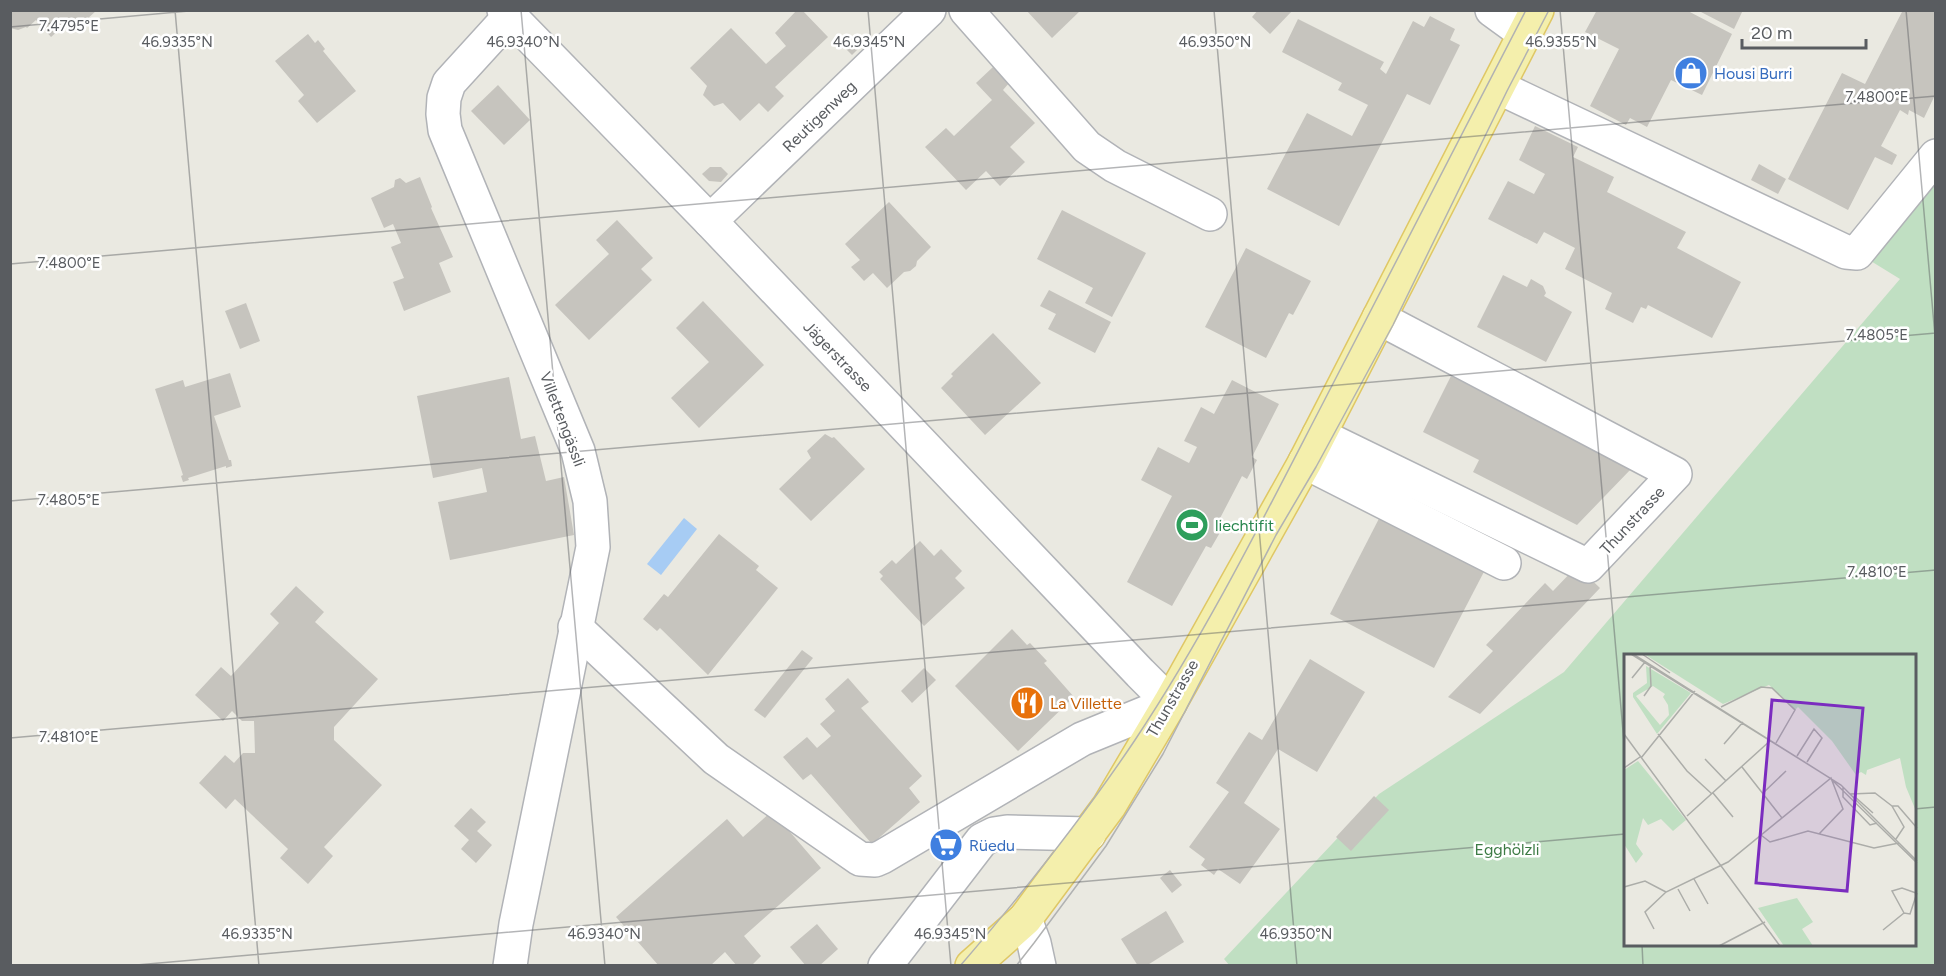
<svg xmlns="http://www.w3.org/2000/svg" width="1946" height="976" viewBox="0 0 1946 976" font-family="Figtree,sans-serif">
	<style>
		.green { fill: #c0dfc2; fill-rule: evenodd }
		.water { fill: #a7ccf4 }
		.building { fill: #c6c4be }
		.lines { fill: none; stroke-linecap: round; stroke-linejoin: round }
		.minor-casing { stroke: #b1b3b7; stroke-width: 36 }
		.major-casing { stroke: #dfc765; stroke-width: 36 }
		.minor { stroke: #fff; stroke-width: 33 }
		.major { stroke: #f4efac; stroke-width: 33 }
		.tram { stroke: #b1b2b2; stroke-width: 1.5 }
		.ticks { fill: none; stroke: #595c60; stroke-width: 1.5; stroke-opacity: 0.45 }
		.labels { text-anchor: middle; stroke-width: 5; stroke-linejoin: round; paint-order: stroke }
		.shop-label { font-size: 16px; fill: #366cbe; stroke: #fff; text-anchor: start }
		.street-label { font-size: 16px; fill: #595c60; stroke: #fff }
		.leisure-label { font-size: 16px; fill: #27864d; stroke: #fff; text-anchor: start }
		.food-label { font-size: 16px; fill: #c56008; stroke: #fff; text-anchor: start }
		.park-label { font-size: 16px; fill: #3d7b45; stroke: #fff }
		.inset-road { fill: none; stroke: #acada9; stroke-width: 1.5 }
		.view { fill: #7b2cbf; fill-opacity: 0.15; stroke: #7b2cbf; stroke-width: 3 }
		.inset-edge { fill: none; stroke: #595c60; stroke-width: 3 }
		.ticks-label { font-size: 15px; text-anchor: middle; fill: #595c60; stroke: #fff; stroke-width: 5; stroke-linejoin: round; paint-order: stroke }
	</style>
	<rect width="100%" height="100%" fill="#eae9e1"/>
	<path class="green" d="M1935,165V965L1230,966L1224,959L1379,794L1564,672L1900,279L1861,255ZM1625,655H1914V944H1625Z"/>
	<path class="water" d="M684,518L697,529L661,575L647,564Z"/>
	<g class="building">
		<path d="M10,10H97L75,30L68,22L51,37L36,20L27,28L26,27L18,30L10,28Z"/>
		<path d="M797,10H802L828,37L775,87L784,96L768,112L759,103L740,121L723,103L714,106L703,95L707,86L690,68L731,28L766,64L786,46L775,33Z"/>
		<path d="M1026,10H1081L1052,38Z"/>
		<path d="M1258,10H1293L1270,34L1252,17Z"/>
		<path d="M1597,10H1686L1732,34L1702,95L1671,80L1647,127L1630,118L1626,125L1590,106L1619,49L1585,32Z"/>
		<path d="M1702,10H1743L1734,29L1701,12Z"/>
		<path d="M1903,10H1935V95L1924,118L1909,110L1908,115L1900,110L1881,146L1897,155L1892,165L1875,157L1848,210L1788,179L1842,73L1865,84Z"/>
		<path d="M1430,16L1455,29L1450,40L1460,45L1430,105L1407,94L1339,226L1267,189L1307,113L1352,136L1368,105L1338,90L1342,83L1282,52L1298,19L1384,62L1380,69L1386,74L1413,21L1424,27Z"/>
		<path d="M308,34L315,43L318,40L325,49L323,51L356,91L317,123L298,101L304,95L275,61Z"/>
		<path d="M857,36L864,43L852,55L845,48Z"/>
		<path d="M993,67L1009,83L1003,90L1035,123L1010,147L1025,162L1000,186L986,171L966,190L925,147L946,128L954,136L992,100L976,83Z"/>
		<path d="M498,85L530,120L504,145L471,111Z"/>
		<path d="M1535,126L1578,147L1573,157L1614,177L1607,192L1686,232L1677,248L1741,282L1712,338L1648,305L1646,309L1641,307L1633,323L1605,309L1612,293L1565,269L1575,248L1544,232L1537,244L1488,219L1508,181L1534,194L1545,174L1519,160Z"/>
		<path d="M1759,164L1786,179L1778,194L1751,180Z"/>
		<path d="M710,167H721L728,174L721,182L709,181L702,174Z"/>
		<path d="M420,177L432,207L431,208L453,257L439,263L451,292L404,311L393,282L404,278L391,247L401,243L393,224L384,228L371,198L394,187L395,180L400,178L406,183Z"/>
		<path d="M889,202L931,247L917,261L916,266L910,271L904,272L887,288L873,273L864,281L851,267L860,260L845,244Z"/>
		<path d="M1062,210L1146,253L1112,317L1085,303L1093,288L1037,259Z"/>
		<path d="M617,220L653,258L641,269L652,280L589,340L555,305L609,254L596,240Z"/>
		<path d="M1246,248L1311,281L1293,315L1289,313L1266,358L1205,327Z"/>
		<path d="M1503,275L1527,287L1531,279L1543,286L1546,293L1544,296L1572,312L1546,362L1477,327Z"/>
		<path d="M1049,290L1111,322L1095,353L1048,329L1056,314L1040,306Z"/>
		<path d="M703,301L764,365L699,428L671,398L709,362L676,328Z"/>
		<path d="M246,303L260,341L240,349L225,311Z"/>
		<path d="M993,333L1041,383L985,435L941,388L953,376L951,374Z"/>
		<path d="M230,373L241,407L214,416L229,460H231L232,466L226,468V466L188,478L189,480L183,482L181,476L183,475L155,389L183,380L185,387Z"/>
		<path d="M1451,376L1631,469L1577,525L1473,472L1479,460L1423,432Z"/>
		<path d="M509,377L521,439L535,436L546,481L564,477L574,535L450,560L438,502L487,492L482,468L433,478L417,396Z"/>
		<path d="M1232,380L1279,404L1252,457L1257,460L1247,479L1242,476L1216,526L1222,529L1211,548L1206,546L1172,606L1127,582L1172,496L1141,480L1158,447L1189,463L1197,447L1184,441L1201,407L1214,414Z"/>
		<path d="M825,434L832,438L834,437L865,469L811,521L779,489L811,458L807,451Z"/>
		<path d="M1387,503L1488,564L1434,668L1330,614Z"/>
		<path d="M719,534L759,566L756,570L778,588L708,675L660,628L657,631L643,619L664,594L668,597Z"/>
		<path d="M920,541L934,556L941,549L962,571L955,578L965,588L924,626L880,579L883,576L879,572L892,560L896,564Z"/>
		<path d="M1577,566L1600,588L1480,714L1448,697L1493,651L1486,645L1545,583L1553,591Z"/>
		<path d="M296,586L324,612L315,622L378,679L334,727V740L382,785L324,847L333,856L308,884L280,858L288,849L235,799L226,809L199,783L225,755L234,763L243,753H255L254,721H242L232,711L223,721L195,695L221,667L231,676L279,623L270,614Z"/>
		<path d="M1012,629L1027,645L1030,643L1047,661L1044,663L1074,697L1018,751L955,686Z"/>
		<path d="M802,650L813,658L765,718L754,710Z"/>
		<path d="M1310,659L1365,692L1317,772L1278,749L1244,803L1280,829L1240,884L1218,869L1214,875L1201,865L1205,859L1189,847L1229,792L1216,783L1249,732L1262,740Z"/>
		<path d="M924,668L936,680L912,703L901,691Z"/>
		<path d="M848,678L869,702L861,708L922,776L909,788L920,802L872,844L811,774L803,780L783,757L807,737L817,748L831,736L820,724L835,711L825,699Z"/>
		<path d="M1374,796L1389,810L1351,851L1336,837Z"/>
		<path d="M471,808L486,822L477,831L492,845L476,863L461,849L469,840L454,826Z"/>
		<path d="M772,811L821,868L744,936L761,956L751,966H737L725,952L710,966H659L616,917L727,819L743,837Z"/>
		<path d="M1170,870L1182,885L1172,893L1160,878Z"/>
		<path d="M1166,911L1184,942L1146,966H1138L1121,939Z"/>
		<path d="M817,924L838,949L819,966H806L790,947Z"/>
	</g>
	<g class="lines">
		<g class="minor-casing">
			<g id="minor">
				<path d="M504,10L710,221L1140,673L1170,703L1082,739L882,857L875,860L860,859L716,759L575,627"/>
				<path d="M966,10L1087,147L1115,166L1210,214"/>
				<path d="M1492,10L1525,34"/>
				<path d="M510,16L449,83L444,98L443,114L445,130L578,451L590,501L593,547L516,924L510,966"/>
				<path d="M1498,87L1846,252L1857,253L1936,156"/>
				<path d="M710,221L929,10"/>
				<path d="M1319,435L1588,566L1675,474L1379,318"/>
				<path d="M1305,462L1504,563"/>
				<path d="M1025,919L1034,943L1039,966"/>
				<path d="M885,966L982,840L994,834L1007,832L1089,834"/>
			</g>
		</g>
		<g class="major-casing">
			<path id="major" d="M972,966L1025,919L1109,806L1170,703L1305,462L1537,10"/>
		</g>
		<use href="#minor" class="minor"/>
		<use href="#major" class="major"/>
		<g class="tram">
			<path d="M960,966C1023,893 1082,819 1135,740C1206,633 1264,517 1323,403C1390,272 1459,142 1526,10"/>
			<path d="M1016,966L1034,943L1106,846L1163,754L1276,535L1316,467L1393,325L1507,91L1549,10"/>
		</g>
	</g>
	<path class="ticks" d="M175,10L259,966M521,10L605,966M868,10L951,966M1214,10L1297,966M1560,10L1625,754M1906,10L1936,347M10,27L200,10M10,264L1936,96M10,501L1936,333M10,738L1936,570M1914,809L1936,807M1642,944L1643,966M125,966L1625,834"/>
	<defs>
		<g id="shop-disc" transform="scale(1.725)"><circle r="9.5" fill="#3f7fe0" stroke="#fff"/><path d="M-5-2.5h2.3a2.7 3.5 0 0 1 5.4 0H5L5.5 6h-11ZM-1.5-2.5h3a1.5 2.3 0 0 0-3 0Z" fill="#fff"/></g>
		<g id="stadium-disc" transform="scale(1.725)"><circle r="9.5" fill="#2e9e5b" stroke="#fff"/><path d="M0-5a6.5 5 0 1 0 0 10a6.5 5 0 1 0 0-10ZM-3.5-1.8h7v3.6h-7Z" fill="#fff"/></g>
		<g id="restaurant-disc" transform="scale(1.725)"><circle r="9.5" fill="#e8710a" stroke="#fff"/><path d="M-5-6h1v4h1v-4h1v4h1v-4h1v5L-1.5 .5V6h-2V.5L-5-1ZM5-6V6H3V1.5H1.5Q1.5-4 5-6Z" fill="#fff"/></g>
		<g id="supermarket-disc" transform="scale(1.725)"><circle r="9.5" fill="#3f7fe0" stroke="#fff"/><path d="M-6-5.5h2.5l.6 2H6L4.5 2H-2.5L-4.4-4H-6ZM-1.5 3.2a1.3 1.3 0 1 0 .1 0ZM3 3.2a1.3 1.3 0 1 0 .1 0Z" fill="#fff"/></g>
	</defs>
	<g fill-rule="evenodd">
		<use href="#shop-disc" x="1691" y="73"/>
		<use href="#stadium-disc" x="1192" y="525"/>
		<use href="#restaurant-disc" x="1027" y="703"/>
		<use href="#supermarket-disc" x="946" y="845"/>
	</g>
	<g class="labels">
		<g class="shop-label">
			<text x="1714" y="79">Housi Burri</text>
			<text x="969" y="851">Rüedu</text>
		</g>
		<g class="street-label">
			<text transform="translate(819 116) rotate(-44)" y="6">Reutigenweg</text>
			<text transform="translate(838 356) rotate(46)" y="6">Jägerstrasse</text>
			<text transform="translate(563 419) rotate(69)" y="6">Villettengässli</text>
			<text transform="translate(1632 520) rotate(-47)" y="6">Thunstrasse</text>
			<text transform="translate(1172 698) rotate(-60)" y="6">Thunstrasse</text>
		</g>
		<g class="leisure-label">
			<text x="1215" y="531">liechtifit</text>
		</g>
		<g class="food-label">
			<text x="1050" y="709">La Villette</text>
		</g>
		<g class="park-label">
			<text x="1507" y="855">Egghölzli</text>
		</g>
	</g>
	<g transform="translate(1624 654)">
		<rect width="292" height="292" fill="#eae9e1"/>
		<path d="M20,0H292V157L282,133L276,104L243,116L242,121L237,118L232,121L208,87L174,53L171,56L145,31L99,50ZM22,12L67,39L33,80L9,43V39L23,29ZM29,32L41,40L39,43L44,51L45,61L36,71L12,42ZM14,107L62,166L49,177L37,165L24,171L19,164L12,190L19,200L12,209L0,190V116ZM173,244L189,268L178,275L189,292H160L134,254Z" fill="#c0dfc2" fill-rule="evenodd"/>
		<path class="inset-road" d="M7,0L206,124L293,209M9,0L217,131L293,207M18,0L46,19M8,24L21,8M20,42L27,32L26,11M97,53L137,33L148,34L171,56L152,89M0,80L156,292M34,80L63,117L88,140M100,90L119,68M173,102L190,75L198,84L183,108M17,104L71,37M81,105L102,127M118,113L158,164M0,114L16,103M219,133V143L246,171L253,169M89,139L109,163M139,139L162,117M226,140L251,139L268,152M230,142L249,159M63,162L147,86M137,181L146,188L184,177L250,194L275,189M272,185L280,173L268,152H274L293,174M70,225L84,250M0,233L21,227L42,238M54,235L66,257M280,259L268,237L278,234L292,239M30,275L21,258L42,238L104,208L207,124L219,155L195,180M259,276L280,259L286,260L293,239M95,292L141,268"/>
		<path class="view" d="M148,46L239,54L223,237L132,229Z"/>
		<rect width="292" height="292" class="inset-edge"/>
	</g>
	<g class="ticks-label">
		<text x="69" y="31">7.4795°E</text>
		<text x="177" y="47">46.9335°N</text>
		<text x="523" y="47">46.9340°N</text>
		<text x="869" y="47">46.9345°N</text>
		<text x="1215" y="47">46.9350°N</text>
		<text x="1561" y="47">46.9355°N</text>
		<text x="1877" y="102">7.4800°E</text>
		<text x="69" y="268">7.4800°E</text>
		<text x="1877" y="340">7.4805°E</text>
		<text x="69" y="505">7.4805°E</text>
		<text x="1877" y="577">7.4810°E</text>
		<text x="69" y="742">7.4810°E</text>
		<text x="257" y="939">46.9335°N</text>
		<text x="604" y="939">46.9340°N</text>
		<text x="950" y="939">46.9345°N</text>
		<text x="1296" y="939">46.9350°N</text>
	</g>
	<rect width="1946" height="976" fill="none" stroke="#595c60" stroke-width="24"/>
	<path d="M1742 39v9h124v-9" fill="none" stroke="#595c60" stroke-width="3"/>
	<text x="1751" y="39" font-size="18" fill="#595c60" stroke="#ffffff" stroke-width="4.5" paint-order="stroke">20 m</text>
</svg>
